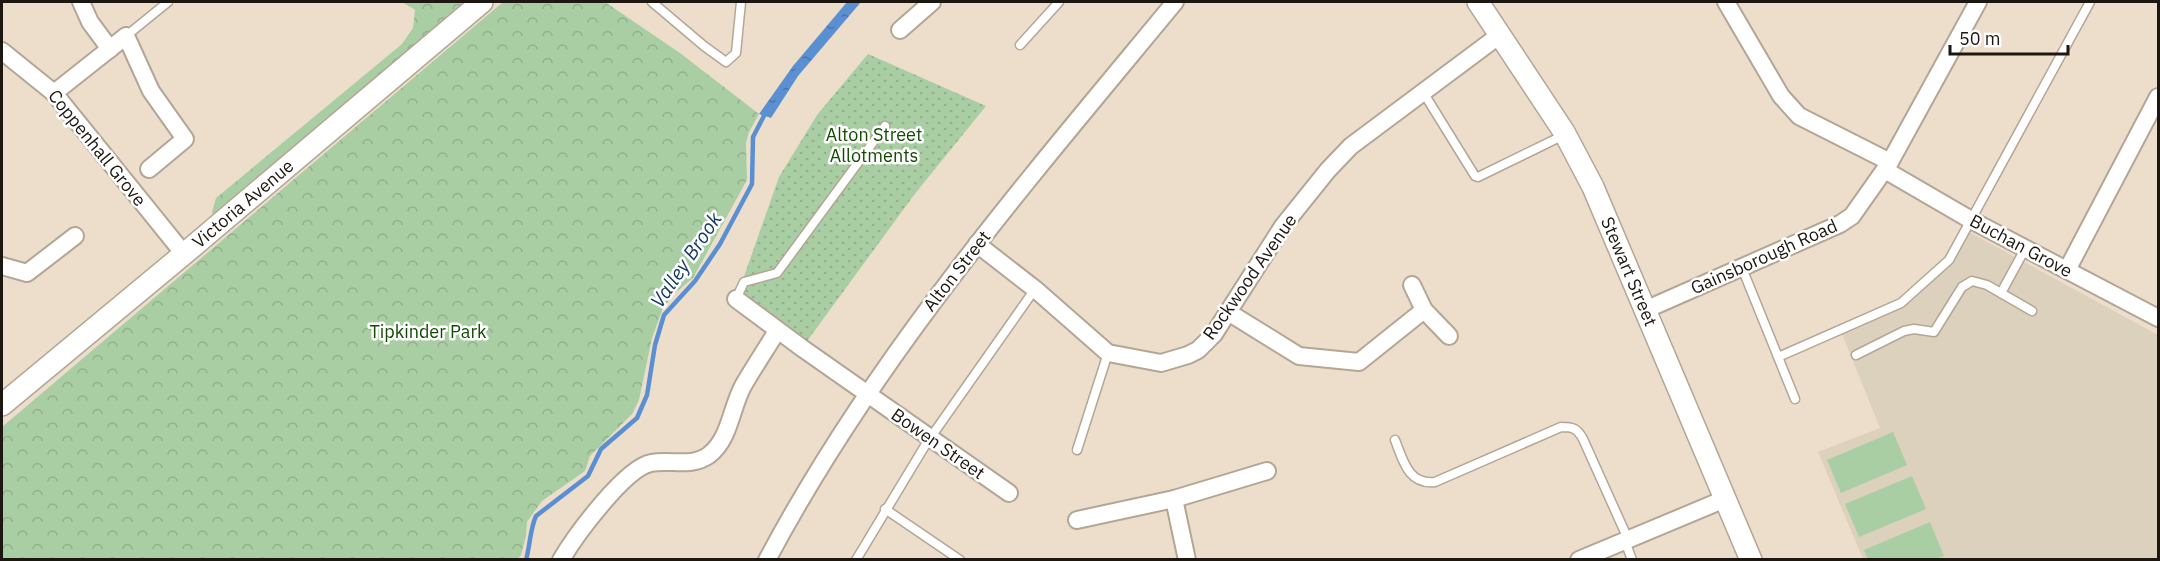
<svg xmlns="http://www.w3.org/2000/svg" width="2160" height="561" viewBox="0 0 2160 561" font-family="'IBM Plex Sans',sans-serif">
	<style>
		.commercial { fill: #dcd1bd }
		.grass { fill: #aacea3 }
		.forest { fill: url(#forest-crowns) }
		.garden { fill: url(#garden-dots) }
		.water { fill: url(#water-ripples) }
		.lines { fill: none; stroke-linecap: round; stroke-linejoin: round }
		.stream { stroke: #5a90d2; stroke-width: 4.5 }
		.service-casing { stroke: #b4a695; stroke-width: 11 }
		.minor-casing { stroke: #b4a695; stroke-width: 20 }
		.tertiary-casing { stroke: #b4a695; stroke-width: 24 }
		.service { stroke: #fff; stroke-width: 8 }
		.minor { stroke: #fff; stroke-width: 16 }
		.tertiary { stroke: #fff; stroke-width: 21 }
		.labels { text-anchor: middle; stroke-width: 5; stroke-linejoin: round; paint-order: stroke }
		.park-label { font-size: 18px; fill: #124c03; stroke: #fff }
		.street-label { font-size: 18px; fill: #1d1711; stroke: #fff }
		.water-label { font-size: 20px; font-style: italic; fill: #153b66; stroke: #fff }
	</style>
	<defs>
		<pattern id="forest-crowns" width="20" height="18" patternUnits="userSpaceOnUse" patternTransform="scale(1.5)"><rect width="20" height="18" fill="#aacea3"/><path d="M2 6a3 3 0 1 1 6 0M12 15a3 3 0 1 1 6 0" fill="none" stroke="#92b08b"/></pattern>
		<pattern id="garden-dots" width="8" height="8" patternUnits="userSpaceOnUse" patternTransform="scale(1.5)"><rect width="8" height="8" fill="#aacea3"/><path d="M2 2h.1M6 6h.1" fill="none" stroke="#92b08b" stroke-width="1.8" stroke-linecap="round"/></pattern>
		<pattern id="water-ripples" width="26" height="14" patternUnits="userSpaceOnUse" patternTransform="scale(1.5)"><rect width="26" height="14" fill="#5a90d2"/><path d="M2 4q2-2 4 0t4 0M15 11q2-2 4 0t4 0" fill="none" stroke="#4a75a9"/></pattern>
	</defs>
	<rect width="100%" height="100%" fill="#eddecc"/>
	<path class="commercial" d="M1969,232L2158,335V559H1863L1818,452L1880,428L1842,334L1904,307L1951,263Z"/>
	<g class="grass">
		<path d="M1893,432L1907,465L1841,493L1827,460Z"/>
		<path d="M1912,476L1926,509L1859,537L1845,504Z"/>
		<path d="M1930,522L1944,556L1935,559H1868L1864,550Z"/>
	</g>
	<g class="forest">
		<path d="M402,2H472L214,219L212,212L216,198L402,44L413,28L415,10Z"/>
		<path d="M503,2H605L680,53L759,114L749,132L746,143L747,180L693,278L675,293L663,308L652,338L639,400L632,414L590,456L585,471L542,501L534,512L527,522L526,536L521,555L518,559H2V427Z"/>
	</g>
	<path class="garden" d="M868,54L986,106L914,195L802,348L736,299L779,177L817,115Z"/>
	<path class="water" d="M847,2H861L798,76L771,118L759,114L793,66Z"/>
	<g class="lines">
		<path class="stream" d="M526,560C530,546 530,529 536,516L588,476L601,449L637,418L647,395L655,345L664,315L695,281L720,244L752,184L753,137L766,112"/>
		<g class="service-casing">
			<g id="service">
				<path d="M652,2L704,46L726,62L736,53L741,2"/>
				<path d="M126,36L168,2"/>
				<path d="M1020,45L1059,2"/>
				<path d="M1423,92L1475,176L1478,177L1564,135"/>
				<path d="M1742,268L1795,399"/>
				<path d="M2001,293L2025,249"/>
				<path d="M736,299L744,282L777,273L885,126"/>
				<path d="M1856,355L1904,331L1914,329L1934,332L1962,287L1972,281L1987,285L2032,311"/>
				<path d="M1778,357L1901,303L1949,260L2090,2"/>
				<path d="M1395,440C1403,460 1408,485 1435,482L1561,427C1573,427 1577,428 1583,439L1628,539"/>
				<path d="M1077,450L1108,353"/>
				<path d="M885,509L960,560"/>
				<path d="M1625,541L1632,560"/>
				<path d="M856,560L926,444L1035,289"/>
			</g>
		</g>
		<g class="minor-casing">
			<g id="minor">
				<path d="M81,2L90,22L110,49"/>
				<path d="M1726,2L1781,96L1799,116L1890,162"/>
				<path d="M900,30L932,2"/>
				<path d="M2,51L54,93L184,254"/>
				<path d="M54,93L126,36L151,91L185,139L149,169"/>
				<path d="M1885,170L1971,220L2158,318"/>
				<path d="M977,244L1035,289L1108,353L1161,363L1188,355L1198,350L1214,334L1283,226L1328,170L1351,146L1501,34"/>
				<path d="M2,266L27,273L75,236"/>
				<path d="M2067,270L2158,97"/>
				<path d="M1412,285L1424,310L1449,336"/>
				<path d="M736,299L802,348L1009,493"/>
				<path d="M1645,310L1840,224L1852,216L1890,162L1978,2"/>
				<path d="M1228,312L1299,356L1359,362L1424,310"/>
				<path d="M1174,499L1187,560"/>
				<path d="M1077,520L1174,499L1267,471"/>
				<path d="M561,560C575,536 625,468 651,463C671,459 691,468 709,455C730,439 731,408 743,386C754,367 766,349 777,331"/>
				<path d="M767,560C876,355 1028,180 1175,2"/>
				<path d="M1579,560L1725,499"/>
			</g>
		</g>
		<g class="tertiary-casing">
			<g id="tertiary">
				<path id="s1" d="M1478,2L1564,132L1593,187L1751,560"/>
				<path id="s2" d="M2,405L184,254L482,2"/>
			</g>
		</g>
		<use href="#service" class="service"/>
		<use href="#minor" class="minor"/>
		<use href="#tertiary" class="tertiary"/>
	</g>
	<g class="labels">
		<g class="park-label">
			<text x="874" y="141">Alton Street<tspan x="874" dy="21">Allotments</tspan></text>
			<text x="428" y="338">Tipkinder Park</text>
		</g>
		<g class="street-label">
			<text transform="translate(97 148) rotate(51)" y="6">Coppenhall Grove</text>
			<text dy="6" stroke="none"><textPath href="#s2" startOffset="314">Victoria Avenue</textPath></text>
			<text transform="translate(2021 246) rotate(28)" y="6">Buchan Grove</text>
			<text transform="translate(1764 257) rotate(-24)" y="6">Gainsborough Road</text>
			<text transform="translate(957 271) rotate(-52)" y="6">Alton Street</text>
			<text dy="6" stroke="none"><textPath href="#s1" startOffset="310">Stewart Street</textPath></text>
			<text transform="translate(1250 277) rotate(-55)" y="6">Rockwood Avenue</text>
			<text transform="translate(938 444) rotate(35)" y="6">Bowen Street</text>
		</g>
		<g class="water-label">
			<text transform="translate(686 260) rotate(-56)" y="7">Valley Brook</text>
		</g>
	</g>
	<rect width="2160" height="561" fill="none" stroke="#1d1711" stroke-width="6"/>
	<path d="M1950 45v9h118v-9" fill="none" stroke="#1d1711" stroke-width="3"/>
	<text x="1959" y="45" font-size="18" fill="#1d1711" stroke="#ffffff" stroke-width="4.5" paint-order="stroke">50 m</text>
</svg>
